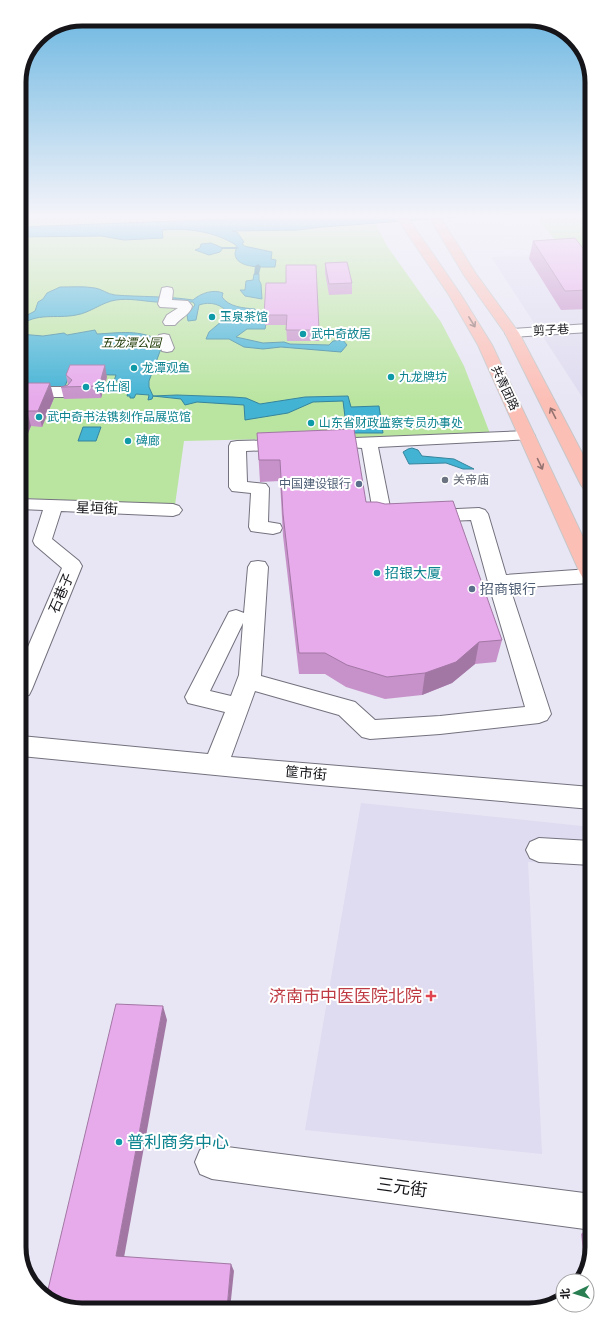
<svg xmlns="http://www.w3.org/2000/svg" width="611" height="1329" viewBox="0 0 611 1329" font-family="'Zilla Slab','Noto Sans SC',serif">
	<style>
		.built { fill: #dfdbf0 }
		.green { fill: #bae5a0 }
		.water { fill: #43b3d4; stroke: #36849c }
		.lines { fill: none; stroke-linecap: round; stroke-linejoin: round }
		.stream { fill: #36849c; fill-rule: evenodd }
		.minor-casing { stroke: #74717e; stroke-width: 2 }
		.major-casing { stroke: #c7c7c8; stroke-width: 2 }
		.minor { fill: #fff; fill-rule: evenodd }
		.major { fill: #fcbfb6; fill-rule: evenodd }
		.wall { fill: #c792ca }
		.shaded-wall { fill: #a277a4 }
		.building { fill: #e7aaeb; stroke: #a277a4 }
		.oneway { stroke: #947270 }
		.culture-dot { fill: #0f9aa8; stroke: #fff; stroke-width: 1.5 }
		.worship-dot { fill: #6b7280; stroke: #fff; stroke-width: 1.5 }
		.service-dot { fill: #5c6f8a; stroke: #fff; stroke-width: 1.5 }
		.health-dot { fill: #e0444e; stroke: #fff; stroke-width: 1.5 }
		.labels { text-anchor: middle; stroke-width: 4; stroke-linejoin: round; paint-order: stroke }
		.far-culture-label { font-size: 12px; fill: #0d838f; stroke: #fff; text-anchor: start }
		.far-street-label { font-size: 12px; fill: #16151a; stroke: #fff }
		.far-park-label { font-size: 12px; font-style: italic; fill: #1d3905; stroke: #fff }
		.far-worship-label { font-size: 12px; fill: #5b616d; stroke: #fff; text-anchor: start }
		.far-service-label { font-size: 12px; fill: #4e5e75; stroke: #fff; text-anchor: end }
		.street-label { font-size: 14px; fill: #16151a; stroke: #fff }
		.culture-label { font-size: 14px; fill: #0d838f; stroke: #fff; text-anchor: start }
		.service-label { font-size: 14px; fill: #4e5e75; stroke: #fff; text-anchor: start }
		.near-health-label { font-size: 17px; fill: #be3a42; stroke: #fff; text-anchor: end }
		.near-culture-label { font-size: 17px; fill: #0d838f; stroke: #fff; text-anchor: start }
		.near-street-label { font-size: 17px; fill: #16151a; stroke: #fff }
		.rim { fill: none; stroke: #16151a; stroke-width: 5 }
	</style>
	<rect width="100%" height="100%" fill="#e8e6f4"/>
	<g class="built">
		<path d="M589,252L590,409L491,257Z"/>
		<path d="M361,803L591,827V863L528,862L542,1154L305,1130Z"/>
	</g>
	<g class="green">
		<path d="M20,215H514L267,226L20,233Z"/>
		<path d="M534,215H589V247L562,248Z"/>
		<path d="M376,224L387,246L441,322L464,366L491,436L388,441L272,439L184,441L175,505L20,498V237L173,229L204,232L298,230L322,227Z"/>
	</g>
	<g class="water">
		<path d="M328,215H488L322,227L298,230L232,231L237,232L244,242L242,243L244,246L272,252L271,259L276,260L275,267C265,267 236,269 235,254C235,251 237,248 236,245C213,231 189,228 162,230L163,238L124,240L101,236L20,237V227Z"/>
		<path d="M211,243L223,248L220,252L209,255L195,250L200,248L201,244Z"/>
		<path d="M254,274H259V280L261,284L262,299L245,296L240,290H245L246,281L253,280Z"/>
		<path d="M60,287C71,287 84,286 95,288C102,289 107,294 115,295C141,297 167,296 193,300C201,293 213,289 223,293L222,297C229,307 243,308 255,309V316H263V319H267L265,329H247L236,337L263,343L284,342L290,344L329,345L333,341L343,340L347,345L341,352L281,347L263,349L244,347L229,339H206L209,332L229,315C223,304 210,301 199,305L196,320L188,321L187,315L195,305L193,302C180,302 168,303 156,302C142,301 129,298 116,300C102,302 90,313 76,315C56,319 36,312 20,326V319L35,311L38,302L43,299L47,293Z"/>
		<path d="M95,330L97,334C118,333 141,329 160,341L162,346L149,381V387L153,396L177,395L233,397L246,398L260,404L305,397L348,396L351,407L379,406L383,433H347L343,401L313,402L288,413L245,420L244,405L197,402L185,405L181,399L153,396L152,399L148,400L149,395L136,394L134,398H130V396H127L131,381H114L116,375L70,374L63,391L20,390V334L43,336L64,333L67,335Z"/>
		<path d="M83,427H101L96,441H78Z"/>
		<path d="M412,448L418,450L422,456L454,459L474,469H463L446,463L409,464L403,452L408,449Z"/>
	</g>
	<g class="lines">
		<g class="stream">
			<path d="M223,247H237L239,248L237,249H221V248Z"/>
			<path d="M258,264L261,266L259,274L254,275L255,266Z"/>
		</g>
		<g class="minor-casing">
			<g id="minor">
				<path d="M167,287L172,288L173,291L172,300L188,301L192,306C191,314 180,318 175,325H165L163,322L167,315L178,308L160,307L158,304L162,288Z"/>
				<path d="M589,324V332L512,337L507,336L505,333L507,330L512,329Z"/>
				<path d="M164,334L169,335L174,348L172,351L167,352L162,351L157,338L159,335Z"/>
				<path d="M23,387H65L70,389L73,392L70,395L65,397H23L20,396V388Z"/>
				<path d="M527,431L533,433L535,436L533,439L378,447L391,512L479,508L485,510L488,514L506,575L590,569V583L510,588L551,714L547,720L539,723L440,734L370,739L362,737L339,715L255,691L231,757L591,787V809L308,784L21,756V736L208,754L225,712L188,703L185,697L229,612L236,610L244,613L248,567L251,562L258,561L265,562L268,567L261,676L355,702L375,720L440,716L525,707L488,582L471,520L383,524L376,522L374,518L362,448L349,447L347,443L349,439L355,438ZM243,623L239,675L231,696L210,691Z"/>
				<path d="M286,440L292,441L294,445L292,449L246,451L247,482L266,484L269,488L268,522L280,524L282,528L280,532L273,534L251,531L249,527L251,493L232,491L229,487V446L231,442L237,441Z"/>
				<path d="M20,499L173,504L179,506L182,510L179,514L173,516L61,511L52,539L79,561L82,566L32,689L29,695L21,697V663L62,568L35,545L33,541L43,510L20,509Z"/>
				<path d="M539,838L591,841V865L539,862L530,858L526,850L530,842Z"/>
				<path d="M212,1145L592,1194V1230L212,1179L200,1174L195,1162L200,1150Z"/>
			</g>
		</g>
		<g class="major-casing">
			<g id="major">
				<path d="M395,215H406L461,295L492,345L590,552V579L583,578L580,573L478,345L449,295Z"/>
				<path d="M428,215H439L476,274L519,333L590,468V490L584,489L581,485L505,333L464,275Z"/>
			</g>
		</g>
		<use href="#minor" class="minor"/>
		<use href="#major" class="major"/>
	</g>
	<g class="wall">
		<path d="M533,241L589,256V309L561,310L529,259Z"/>
		<path d="M325,263L352,283V294L329,295L325,273Z"/>
		<path d="M266,283L319,330V341H287L286,325H265L264,315Z"/>
		<path d="M66,375L107,377L101,398L64,399L61,387L68,385Z"/>
		<path d="M20,383L54,398L42,427L31,426L20,452Z"/>
		<path d="M257,433L366,502L502,640L496,662L475,664L452,683L422,695L385,699L346,687L325,674H299L283,536L280,481L260,482Z"/>
		<path d="M588,1228L592,1247L585,1267L581,1234Z"/>
	</g>
	<g class="shaded-wall">
		<path d="M105,365L107,377L101,398L99,386Z"/>
		<path d="M50,383L54,398L42,427L38,411Z"/>
		<path d="M27,411L31,426L20,452V426Z"/>
		<path d="M479,642L475,664L452,683L422,695L425,673Z"/>
		<path d="M163,1006L167,1020L123,1263L116,1256Z"/>
		<path d="M231,1264L234,1271L230,1309H227Z"/>
	</g>
	<g class="building">
		<path d="M575,238L589,256V290L565,291L533,241Z"/>
		<path d="M347,262L352,283L329,284L325,263Z"/>
		<path d="M286,265H316L319,330H286L287,315H264L266,283H286Z"/>
		<path d="M70,365H105L99,386L61,387L68,385L72,380L66,375Z"/>
		<path d="M20,383H50L38,411H27L20,426Z"/>
		<path d="M354,429L366,502H377L385,504L453,501L502,640L479,642L456,662L425,673L387,677L347,665L325,653H299L283,514L280,460H259L257,433Z"/>
		<path d="M116,1004L163,1006L116,1256L231,1264L227,1309L78,1310L46,1298Z"/>
		<path d="M588,1228H592V1247L591,1250Z"/>
	</g>
	<defs><path id="oneway-shaft" d="M-6 0H5M1.5-3L5.5 0L1.5 3" fill="none" stroke-width="1.6" stroke-linecap="round" stroke-linejoin="round"/></defs>
	<g class="oneway">
		<use href="#oneway-shaft" transform="translate(472 322) rotate(58)"/>
		<use href="#oneway-shaft" transform="translate(553 413) rotate(-117)"/>
		<use href="#oneway-shaft" transform="translate(540 464) rotate(65)"/>
	</g>
	<linearGradient id="sky" x2="0" y2="1"><stop stop-color="#66b4e0"/><stop offset="0.54" stop-color="#f5f4fa"/><stop offset="1" stop-color="#f5f4fa" stop-opacity="0"/></linearGradient>
	<rect width="611" height="401" fill="url(#sky)"/>
	<g class="culture-dot">
		<circle cx="212" cy="317" r="4"/>
		<circle cx="303" cy="334" r="4"/>
		<circle cx="134" cy="368" r="4"/>
		<circle cx="391" cy="377" r="4"/>
		<circle cx="86" cy="387" r="4"/>
		<circle cx="39" cy="417" r="4"/>
		<circle cx="311" cy="423" r="4"/>
		<circle cx="128" cy="441" r="4"/>
		<circle cx="377" cy="573" r="4"/>
		<circle cx="119" cy="1142" r="4"/>
	</g>
	<circle class="worship-dot" cx="445" cy="480" r="4"/>
	<g class="service-dot">
		<circle cx="359" cy="484" r="4"/>
		<circle cx="472" cy="589" r="4"/>
	</g>
	<path class="health-dot" d="M429 990h4v4h4v4h-4v4h-4v-4h-4v-4h4z"/>
	<g class="labels">
		<g class="far-culture-label">
			<text x="220" y="321">玉泉茶馆</text>
			<text x="311" y="338">武中奇故居</text>
			<text x="142" y="372">龙潭观鱼</text>
			<text x="399" y="381">九龙牌坊</text>
			<text x="94" y="391">名仕阁</text>
			<text x="47" y="421">武中奇书法镌刻作品展览馆</text>
			<text x="319" y="427">山东省财政监察专员办事处</text>
			<text x="136" y="445">碑廊</text>
		</g>
		<g class="far-street-label">
			<text transform="translate(551 330) rotate(-3)" y="4">剪子巷</text>
			<text transform="translate(505 388) rotate(65)" y="4">共青团路</text>
		</g>
		<g class="far-park-label">
			<text x="131" y="347">五龙潭公园</text>
		</g>
		<g class="far-worship-label">
			<text x="453" y="484">关帝庙</text>
		</g>
		<g class="far-service-label">
			<text x="351" y="488">中国建设银行</text>
		</g>
		<g class="street-label">
			<text transform="translate(97 508) rotate(2)" y="5">星垣街</text>
			<text transform="translate(61 593) rotate(-67)" y="5">石巷子</text>
			<text transform="translate(306 773) rotate(5)" y="5">筐市街</text>
		</g>
		<g class="culture-label">
			<text x="385" y="578">招银大厦</text>
		</g>
		<g class="service-label">
			<text x="480" y="594">招商银行</text>
		</g>
		<g class="near-health-label">
			<text x="422" y="1002">济南市中医医院北院</text>
		</g>
		<g class="near-culture-label">
			<text x="127" y="1148">普利商务中心</text>
		</g>
		<g class="near-street-label">
			<text transform="translate(402 1187) rotate(8)" y="6">三元街</text>
		</g>
	</g>
	<path d="M0 0H611V1329H0ZM82 26H529A56 56 0 0 1 585 82V1247A56 56 0 0 1 529 1303H82A56 56 0 0 1 26 1247V82A56 56 0 0 1 82 26Z" fill="#fff" fill-rule="evenodd"/>
	<path class="rim" d="M82 26H529A56 56 0 0 1 585 82V1247A56 56 0 0 1 529 1303H82A56 56 0 0 1 26 1247V82A56 56 0 0 1 82 26Z"/>
	<g transform="translate(575 1293) rotate(266)"><circle r="19" fill="#ffffff" stroke="#a2a1a3"/>
	<path d="M0-3L7 15L0 10L-7 15Z" fill="#297e52"/>
	<text y="-6" font-size="11" font-weight="bold" text-anchor="middle" fill="#16151a">北</text>
	</g>
</svg>
